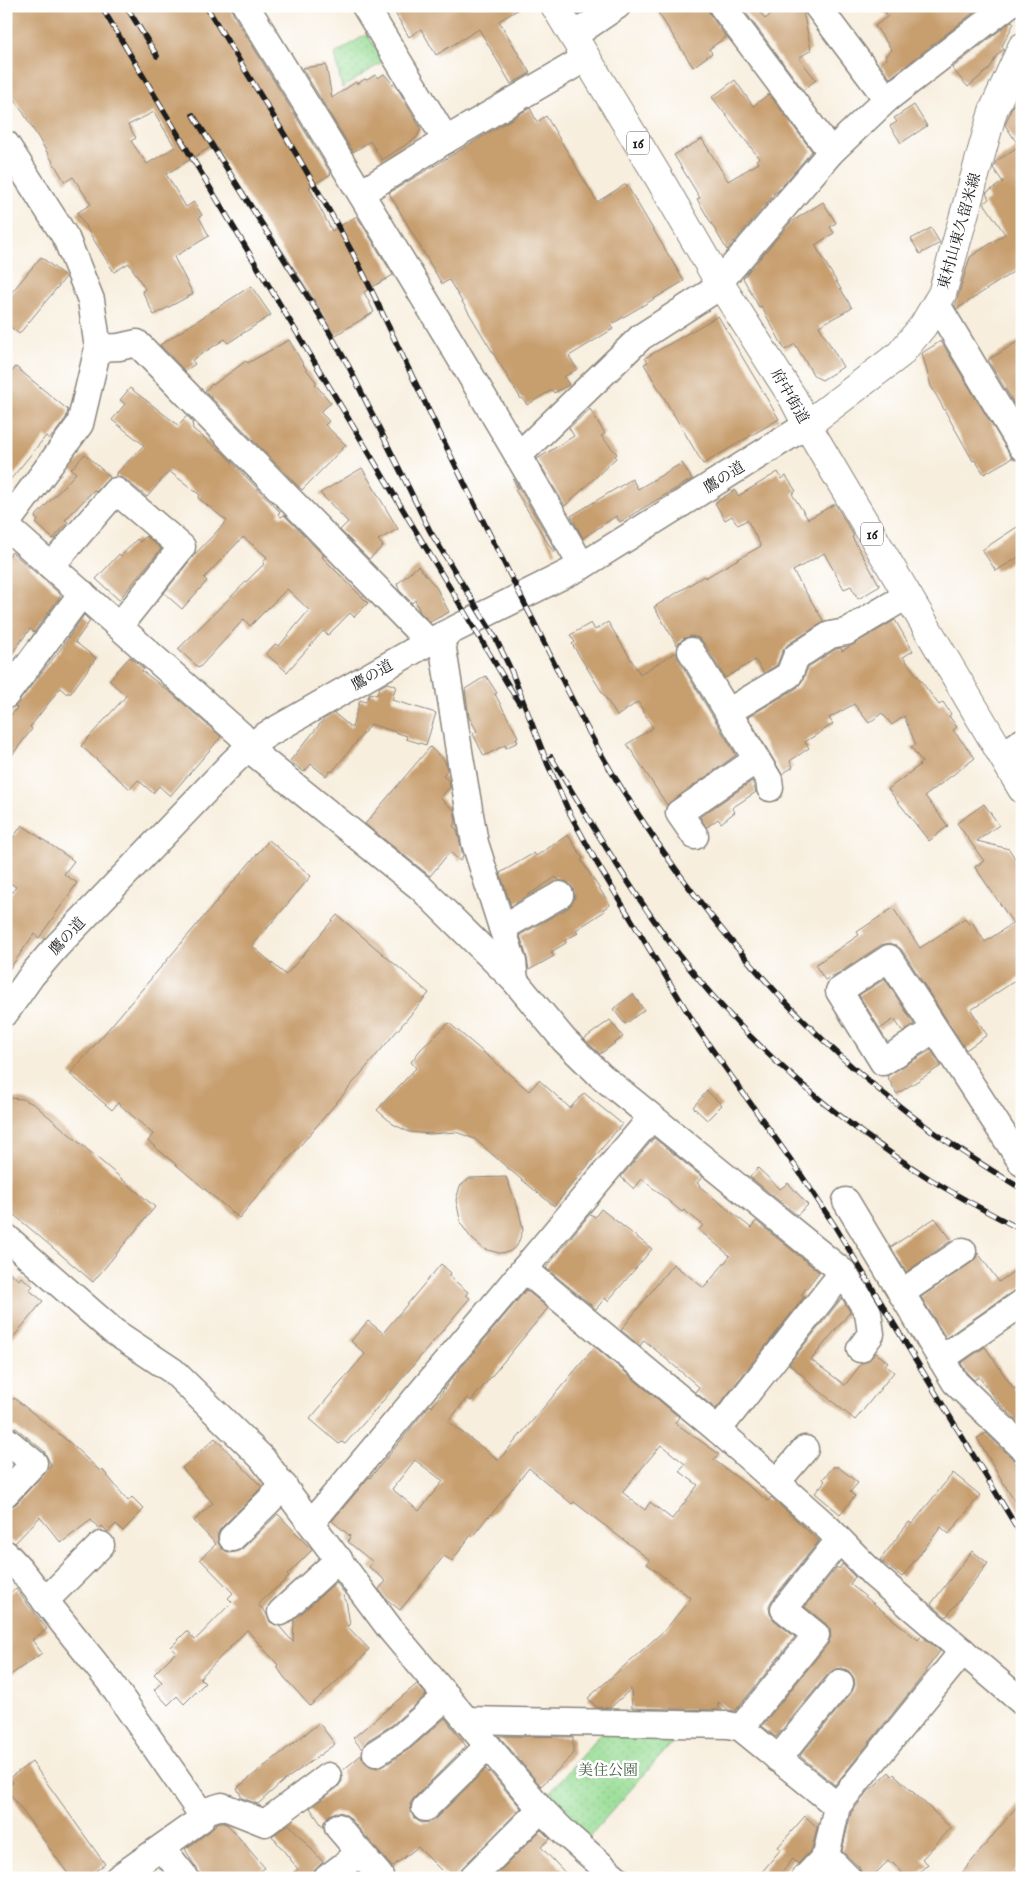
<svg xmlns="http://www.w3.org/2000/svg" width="1028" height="1884" viewBox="0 0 1028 1884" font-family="'IM FELL English','Noto Serif JP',serif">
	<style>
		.park { fill: url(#park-dots); stroke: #5a7c59 }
		.building { fill: #c79e6e; fill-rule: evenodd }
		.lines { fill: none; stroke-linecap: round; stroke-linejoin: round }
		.minor-casing { stroke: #8a857c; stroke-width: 29 }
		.major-casing { stroke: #8a857c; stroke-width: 30 }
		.minor { stroke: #fff; stroke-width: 26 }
		.major { stroke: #fff; stroke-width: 28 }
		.rail-casing { stroke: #1c1c1c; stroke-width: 5.5 }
		.rail { stroke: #fff; stroke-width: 4; stroke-dasharray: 11; stroke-linecap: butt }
		.labels { text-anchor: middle; stroke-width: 5; stroke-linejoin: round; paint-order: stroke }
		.shield { fill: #fff; stroke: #606060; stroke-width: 1 }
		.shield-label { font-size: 14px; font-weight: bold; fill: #1c1c1c }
		.street-label { font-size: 15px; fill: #1c1c1c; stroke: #fff }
		.park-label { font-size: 15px; fill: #486047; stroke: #fff }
	</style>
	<defs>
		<pattern id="park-dots" width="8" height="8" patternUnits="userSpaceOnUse" patternTransform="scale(1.25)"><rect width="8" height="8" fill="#99dd96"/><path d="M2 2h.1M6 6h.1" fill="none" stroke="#83bd81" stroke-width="1.8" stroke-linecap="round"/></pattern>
	</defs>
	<rect width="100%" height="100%" fill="#fff"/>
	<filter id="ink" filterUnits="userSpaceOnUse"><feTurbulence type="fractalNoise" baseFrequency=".02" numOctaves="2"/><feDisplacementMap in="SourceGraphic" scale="10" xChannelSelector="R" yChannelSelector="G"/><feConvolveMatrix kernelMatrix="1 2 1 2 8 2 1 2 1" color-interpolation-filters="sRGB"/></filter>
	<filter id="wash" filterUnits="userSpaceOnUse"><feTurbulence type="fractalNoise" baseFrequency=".0096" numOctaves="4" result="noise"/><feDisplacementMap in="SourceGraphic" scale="20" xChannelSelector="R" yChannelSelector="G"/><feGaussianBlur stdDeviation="1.12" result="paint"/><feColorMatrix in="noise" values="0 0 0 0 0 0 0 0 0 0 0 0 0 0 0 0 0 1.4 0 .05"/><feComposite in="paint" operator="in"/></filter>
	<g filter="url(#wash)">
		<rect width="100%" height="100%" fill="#f7eedd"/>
		<g class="park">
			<path d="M367,34L384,61L342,88L335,54Z"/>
			<path d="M604,1730L680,1734L587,1839L546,1797Z"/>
		</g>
		<g id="blocks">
			<g class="building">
				<path d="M6,6H231L233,14L331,174L309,187L332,231L357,216L393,275L364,292L374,312L334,336L318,306L214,145L166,174L186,207L194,202L202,215L199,217L209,236L174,257L193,294L154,315L142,291L145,289L129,263L114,272L77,213L91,204L73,177L65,182L6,84ZM154,112L175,147L147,164L131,141L136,138L128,125Z"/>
				<path d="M391,6H524L499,21L530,73L511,84L479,29L436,55L421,29L409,37Z"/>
				<path d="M654,6H707L710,15L726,37L709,49L712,53L693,67Z"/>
				<path d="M741,6H766L759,11L765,19L782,6H802L811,50L799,58L816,80L803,90Z"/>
				<path d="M880,6H982L890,78L880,64L887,59L885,56L892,50L875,26L888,16Z"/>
				<path d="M1012,21L1014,23L1002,46L1004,49L997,55L990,68L968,87L952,68Z"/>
				<path d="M326,65L332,98L356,82L357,84L365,79L367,80L375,75L378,78L384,74L399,91L421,129L416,138L382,160L370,141L353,152L302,68Z"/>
				<path d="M735,80L753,106L769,94L812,151L778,191L773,194L774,195L727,250L697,199L700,198L674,155L702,139L728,181L759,163L756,160L759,158L712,97Z"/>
				<path d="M1022,99V266L957,309L955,306L970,257L1005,234L984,203L989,199L986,193L1003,182L993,168L996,164L995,162L1019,146L1005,125L1013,105Z"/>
				<path d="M914,105L927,126L901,143L890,126L897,122L894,118Z"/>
				<path d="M530,108L537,122L546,116L597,202L626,184L684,281L610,325L613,329L569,356L577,369L564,377L569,385L554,393L552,390L527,405L523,398L521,399L449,280L442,284L389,193Z"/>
				<path d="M823,202L836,223L830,227L834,233L815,245L852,308L819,326L843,367L822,380L814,376L795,344L785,350L761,306L759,307L743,278L791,222Z"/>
				<path d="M931,228L940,243L920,254L911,239Z"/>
				<path d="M41,257L66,277L19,334L6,323V299Z"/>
				<path d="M251,286L271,315L228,343L225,339L192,360L195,364L185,371L160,345Z"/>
				<path d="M718,316L779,419L703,464L644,364L648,362L645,358Z"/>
				<path d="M1022,339V417L988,360Z"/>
				<path d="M289,340L306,369L317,383L315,384L331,403L320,412L329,421L325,425L346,445L302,490L205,391L212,384L213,385L246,361L248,363Z"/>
				<path d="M941,341L1012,458L984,474L975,460L973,461L931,386L922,353Z"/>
				<path d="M16,367L68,410L66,418L55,433L49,439L46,436L6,485V378Z"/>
				<path d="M130,388L178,425L187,416L192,421L193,429L223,453L280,512L278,514L281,517L284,515L324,556L322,557L368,603L354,617L350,613L328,635L323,631L287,672L266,654L275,644L279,646L309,610L287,589L250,626L244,619L199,668L178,649L264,564L263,562L267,557L243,537L204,578L207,581L182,609L164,593L195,554L227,521L198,498L200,495L169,471L147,497L126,480L115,475L144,445L112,420L125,404L120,400Z"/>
				<path d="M590,409L605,434L601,436L617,454L615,456L616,458L565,506L537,459L574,436L569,428Z"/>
				<path d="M85,454L110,477L96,492L94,490L65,520L68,522L53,539L36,523L38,521L35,517L76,473L71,469Z"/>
				<path d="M682,463L692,479L620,522L616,516L583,538L571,516L632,479L638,489Z"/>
				<path d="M362,468L398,529L378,540L383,546L369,559L340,530L348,522L320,493Z"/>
				<path d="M778,472L782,479L786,476L796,491L792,494L808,519L835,504L854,536L852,537L880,586L858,599L851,586L844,589L824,553L793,571L824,622L788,644L782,652L777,665L764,673L755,660L725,678L704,643L699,638L691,636L684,638L677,645L654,607L704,576L705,578L761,546L747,520L738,525L732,516L725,520L715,503L735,490L738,496Z"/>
				<path d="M514,479L556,551L554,553L515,490L518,488L513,480Z"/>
				<path d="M1017,527L1022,535V555L996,571L982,550Z"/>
				<path d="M146,536L161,549L119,600L96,579L119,554L121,556L137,539L140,542Z"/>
				<path d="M12,552L61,595L34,632L30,629L6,661V560Z"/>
				<path d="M418,566L436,587L449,612L430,622L420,612L415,600L412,603L399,590L397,584Z"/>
				<path d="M84,615L90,621L75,642L96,658L70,694L68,692L67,694L60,688L30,727L32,729L6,763V721L17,708L15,706L60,650Z"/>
				<path d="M895,620L913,651L903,657L939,705L943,702L951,714L949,716L957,727L953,730L975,758L925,796L948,826L929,841L888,789L920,765L919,764L922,762L911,747L916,745L904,716L892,725L882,713L869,723L854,704L829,718L833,724L805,742L809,748L790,761L793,767L782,774L748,717L797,688L803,680L808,667L836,649L841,648L842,651Z"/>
				<path d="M608,622L640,674L676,652L678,659L736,755L667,805L627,744L653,728L638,702L617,716L572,644L575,642L570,635L591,623L595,630Z"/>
				<path d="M130,657L144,669L142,671L170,692L221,737L170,796L159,786L153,793L138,780L130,789L81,746L126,696L109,680Z"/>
				<path d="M486,676L497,693L495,694L518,737L516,738L518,742L506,748L505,745L484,756L473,734L477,731L469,717L465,689Z"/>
				<path d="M387,683L396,686L392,700L436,713L426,745L406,739L407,736L371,724L332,772L330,771L326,776L311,764L304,772L290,761L324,719L334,713L352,728L360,700L366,702L370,693L377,695L379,688Z"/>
				<path d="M430,747L445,761L447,770L443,776L449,781L450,787L440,798L454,810L456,822L453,826L457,830L463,856L460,861L450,852L430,876L365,824Z"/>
				<path d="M752,781L756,792L732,808L735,812L721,823L718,819L707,827L700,817Z"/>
				<path d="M984,804L999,825L977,841L1009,849L1022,869V976L971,1010L987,1035L966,1050L902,950L896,945L889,943L881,945L833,977L832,976L825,980L815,965L859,935L857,932L893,908L920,948L965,918L969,924L972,922L985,942L1013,923L975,867L984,861L957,823Z"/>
				<path d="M22,825L74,861L64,874L77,883L39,938L34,934L6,974V900L16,887L6,880V833L13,838Z"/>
				<path d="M568,835L583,859L581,860L610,905L603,909L605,911L576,930L578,933L565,940L566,943L551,952L554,956L529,970L527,958L520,935L568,908L573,902L575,896L573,888L568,882L558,880L556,877L511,906L500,873L534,853L536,856Z"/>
				<path d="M269,840L311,876L252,946L286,975L337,915L429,993L239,1218L148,1141L153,1134L118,1103L112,1110L70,1074Z"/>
				<path d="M885,979L914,1024L903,1032L894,1019L880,1029L859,995Z"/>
				<path d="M633,994L644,1010L625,1024L613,1009Z"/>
				<path d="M610,1020L623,1037L600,1054L584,1039Z"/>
				<path d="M449,1023L529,1091L539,1080L570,1108L584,1093L622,1124L554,1206L510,1170L475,1139L456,1132L430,1134L409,1132L393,1124L377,1110L416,1068L411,1062L421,1049Z"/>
				<path d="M931,1050L941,1066L897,1094L887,1076Z"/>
				<path d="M707,1091L722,1105L707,1120L693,1107Z"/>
				<path d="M6,1098L23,1099L35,1105L155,1207L93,1282L6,1208Z"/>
				<path d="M654,1138L702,1177L697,1183L700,1185L699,1186L751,1228L756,1221L819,1272L801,1295L804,1297L716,1409L695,1392L699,1387L644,1340L640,1346L621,1330L673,1264L704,1288L730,1256L699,1230L703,1225L684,1210L682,1212L642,1179L634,1189L621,1177Z"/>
				<path d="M758,1168L780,1189L788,1183L808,1205L797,1215L750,1177Z"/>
				<path d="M506,1177L519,1211L523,1230L517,1246L509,1252L499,1253L484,1249L471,1238L461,1224L456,1200L460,1186L470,1178Z"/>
				<path d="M601,1209L652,1249L608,1301L605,1298L596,1309L546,1268L590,1214L595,1217Z"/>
				<path d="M935,1218L952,1240L906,1272L891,1247Z"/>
				<path d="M978,1253L999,1282L1022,1265V1287L1013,1291L946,1338L921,1297L971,1263L976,1258Z"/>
				<path d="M441,1264L451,1273L449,1276L468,1292L466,1295L470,1298L371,1415L345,1444L342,1442L339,1444L310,1419L365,1354L351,1341L368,1321L383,1333Z"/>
				<path d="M6,1270L19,1280L21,1277L33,1286L29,1290L43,1301L6,1346Z"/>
				<path d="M526,1290L548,1308L471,1401L467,1398L448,1422L499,1460L595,1347L679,1417L675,1423L719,1454L714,1460L768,1501L771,1497L819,1541L772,1600L769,1606L770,1614L774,1620L795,1637L735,1711L729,1710L718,1702V1710L632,1708L631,1689L610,1708L596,1707L588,1698L666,1629L691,1598L647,1564L650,1560L574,1502L572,1504L529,1468L489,1517L488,1516L473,1536L471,1535L452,1561L444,1556L400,1610L385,1598L379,1589L386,1581L369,1567L373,1562L348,1542L350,1536L332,1521L369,1477L370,1478L430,1405L432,1407L449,1382ZM661,1445L685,1464L679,1471L698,1485L672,1519L650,1502L645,1510L622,1492ZM415,1460L443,1481L419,1511L392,1489Z"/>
				<path d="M842,1298L850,1312L811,1360L845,1385L862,1363L866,1362L876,1353L888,1362L885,1365L894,1372L855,1420L805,1379L806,1378L789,1364Z"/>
				<path d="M985,1347L1014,1389L1022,1383V1426L997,1401L979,1377L974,1380L967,1373L961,1363Z"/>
				<path d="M14,1398L69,1442L100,1471L102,1469L128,1501L132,1497L144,1509L123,1531L116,1524L108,1532L102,1526L99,1529L91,1520L61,1543L40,1517L15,1543L6,1538V1510L17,1503L51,1465L44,1451L16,1428L6,1425V1407Z"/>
				<path d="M986,1433L1012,1458L1022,1474V1514L977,1438Z"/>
				<path d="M215,1438L262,1487L221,1528L217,1535L218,1542L221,1548L229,1553L236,1552L242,1549L278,1514L312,1550L287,1575L289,1577L258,1604L266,1613L270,1622L279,1626L293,1642L294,1620L336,1582L345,1594L343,1597L346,1600L350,1624L347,1626L369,1649L365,1653L366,1654L310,1706L284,1677L277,1667L279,1666L247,1630L200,1678L205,1683L184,1704L177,1696L168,1705L154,1690L162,1682L154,1674L176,1652L171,1647L187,1631L195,1640L232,1602L228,1598L233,1593L200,1559L216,1544L194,1521L213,1503L182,1468Z"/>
				<path d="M834,1466L836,1468L837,1466L858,1483L850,1492L855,1496L840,1514L815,1493L825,1481L823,1479Z"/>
				<path d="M953,1473L980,1495L949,1534L941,1527L902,1577L880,1560L909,1522L912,1524Z"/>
				<path d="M972,1551L988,1563L946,1617L931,1604Z"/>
				<path d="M842,1564L855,1577L850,1584L918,1640L922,1636L940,1651L925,1671L926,1672L835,1785L800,1756L852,1692L855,1685L854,1678L849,1671L842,1668L835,1669L828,1674L776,1737L762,1726L828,1644L831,1637L830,1629L825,1623L805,1607L837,1567L839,1569Z"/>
				<path d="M16,1589L47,1629L32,1640L42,1653L6,1678V1595Z"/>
				<path d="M417,1684L426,1695L392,1725L368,1740L362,1749L353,1738Z"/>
				<path d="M445,1718L466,1746L414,1798L410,1804L411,1812L414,1818L421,1823L429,1822L435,1819L486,1769L489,1773V1771L521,1808L453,1878H449L418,1847L392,1867L349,1817L343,1813L336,1812L329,1815L324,1822L323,1827L310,1808L337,1788L342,1781V1771L361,1755L364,1761L370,1766L377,1768L384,1766L411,1748Z"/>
				<path d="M319,1723L335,1744L281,1783L258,1804L242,1798L237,1788Z"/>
				<path d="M499,1736L573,1737V1755L541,1786Z"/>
				<path d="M32,1762L105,1864L86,1878H71L6,1788L13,1783L9,1778Z"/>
				<path d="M889,1772L892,1776L894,1774L951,1828L922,1859L928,1864L913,1878H907L893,1862L891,1864L888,1861L871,1878H863L859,1867L842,1851L851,1813L868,1792Z"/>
				<path d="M1022,1800V1863L1010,1878H958Z"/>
				<path d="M805,1816L817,1827L812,1849L798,1864L793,1859L777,1878H757L781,1849L778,1847Z"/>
				<path d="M221,1822L228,1825L265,1868L250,1878H202L185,1849L209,1832L217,1823Z"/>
				<path d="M289,1824L323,1862L313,1872L312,1878H287L298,1869L272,1836Z"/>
				<path d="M541,1830L550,1839L541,1847L570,1878H493Z"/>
			</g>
		</g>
	</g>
	<g filter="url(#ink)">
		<use href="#blocks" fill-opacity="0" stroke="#8a857c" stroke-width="1"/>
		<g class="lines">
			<g class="minor-casing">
				<g id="minor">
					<path d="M246,6C360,192 474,377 582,566"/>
					<path d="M365,6L446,140"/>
					<path d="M722,6L831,152"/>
					<path d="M817,6L887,99"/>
					<path d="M573,36L617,6"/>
					<path d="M6,144L66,238L91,300L98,348L80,424L6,524"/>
					<path d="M361,193L446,140L586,58"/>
					<path d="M936,303L1022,447"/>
					<path d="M98,348L119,347L137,343L429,642"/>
					<path d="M518,456L641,337L711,292L831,152L887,99L1007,6"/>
					<path d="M6,526L241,735L259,757L421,888L515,981L564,1040L600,1075L843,1272L868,1312L871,1334L860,1349"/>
					<path d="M51,566L116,491L182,547L119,626"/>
					<path d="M441,636L460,757L475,843L513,962L515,981"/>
					<path d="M691,651L769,780L770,788"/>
					<path d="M6,695L82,593"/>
					<path d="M728,712L789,675L796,657L830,635L846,632L908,595"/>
					<path d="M1002,755L1022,742"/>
					<path d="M695,836L679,813L756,760"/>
					<path d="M502,928L560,895"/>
					<path d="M6,1012L32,975L56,947L232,763L250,746L266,735L429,642L582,566L807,425"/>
					<path d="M935,1029L883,1062L839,991L889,958L1022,1163"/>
					<path d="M846,1201L955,1382L1022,1447"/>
					<path d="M6,1237L113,1331L173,1371L262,1458L391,1630L488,1746L541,1809L566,1834L616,1878"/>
					<path d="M524,1269L718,1430L827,1527L875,1576L1022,1702"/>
					<path d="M901,1293L963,1251"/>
					<path d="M941,1359L1022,1303"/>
					<path d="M718,1430L843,1272"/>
					<path d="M6,1440L34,1463L6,1493"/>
					<path d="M777,1482L805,1449"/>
					<path d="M312,1522L651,1118"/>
					<path d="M232,1538L284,1486"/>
					<path d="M6,1554L20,1569L110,1682L198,1809L200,1820L118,1878"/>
					<path d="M45,1601L101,1545"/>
					<path d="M281,1612L339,1559"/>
					<path d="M466,1720L729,1725L741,1728L837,1806"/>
					<path d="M741,1728L816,1635L784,1609L839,1540"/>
					<path d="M376,1753L401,1737L447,1696"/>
					<path d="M778,1759L840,1683"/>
					<path d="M425,1808L488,1746"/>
					<path d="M199,1813L222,1806L265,1823L328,1776"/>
					<path d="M338,1827L380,1876"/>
					<path d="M162,1848L186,1878"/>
					<path d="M826,1856L848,1878"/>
					<path d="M327,1878L360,1853"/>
					<path d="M472,1878L541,1809"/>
					<path d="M805,1878L826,1856L837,1806L963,1651"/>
				</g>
			</g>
			<g class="major-casing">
				<g id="major">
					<path d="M555,6L659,178L719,282L793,398L807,425L1022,789"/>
					<path d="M807,425L900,354L923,326L942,294L993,111L1022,47"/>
				</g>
			</g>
			<use href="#minor" class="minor"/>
			<use href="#major" class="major"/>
			<g class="rail-casing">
				<g id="rail">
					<path d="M101,6L519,703"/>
					<path d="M126,6L157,56"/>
					<path d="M206,6C258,92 312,176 359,265C379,304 396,344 416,384C454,463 493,542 533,620C561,677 588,735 622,789C699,912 795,1027 912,1116C947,1143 984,1166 1022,1189"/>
					<path d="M193,115L320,316L348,365L430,531L496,639L511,670L548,765L569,812L597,863L699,1031L798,1170L836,1228L1022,1536"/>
					<path d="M551,757C594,828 636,900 687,965C752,1048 840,1123 930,1179C959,1197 991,1214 1022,1230"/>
				</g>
			</g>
			<use href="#rail" class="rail"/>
		</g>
	</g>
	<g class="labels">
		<g class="shield">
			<rect x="627" y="131.5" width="22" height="23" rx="4"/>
			<rect x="861" y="522.5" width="22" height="23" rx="4"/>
		</g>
		<g class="shield-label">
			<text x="638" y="148">16</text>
			<text x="872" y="539">16</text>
		</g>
		<g class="street-label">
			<text transform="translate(959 231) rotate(-74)" y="5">東村山東久留米線</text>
			<text transform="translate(790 396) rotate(60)" y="5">府中街道</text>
			<text transform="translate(724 477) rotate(-32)" y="5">鷹の道</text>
			<text transform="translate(372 675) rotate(-30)" y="5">鷹の道</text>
			<text transform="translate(67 936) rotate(-47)" y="5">鷹の道</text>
		</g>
		<g class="park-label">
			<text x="608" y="1775">美住公園</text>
		</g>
	</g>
	<rect width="1028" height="1884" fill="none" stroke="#fff" stroke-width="25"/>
</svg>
